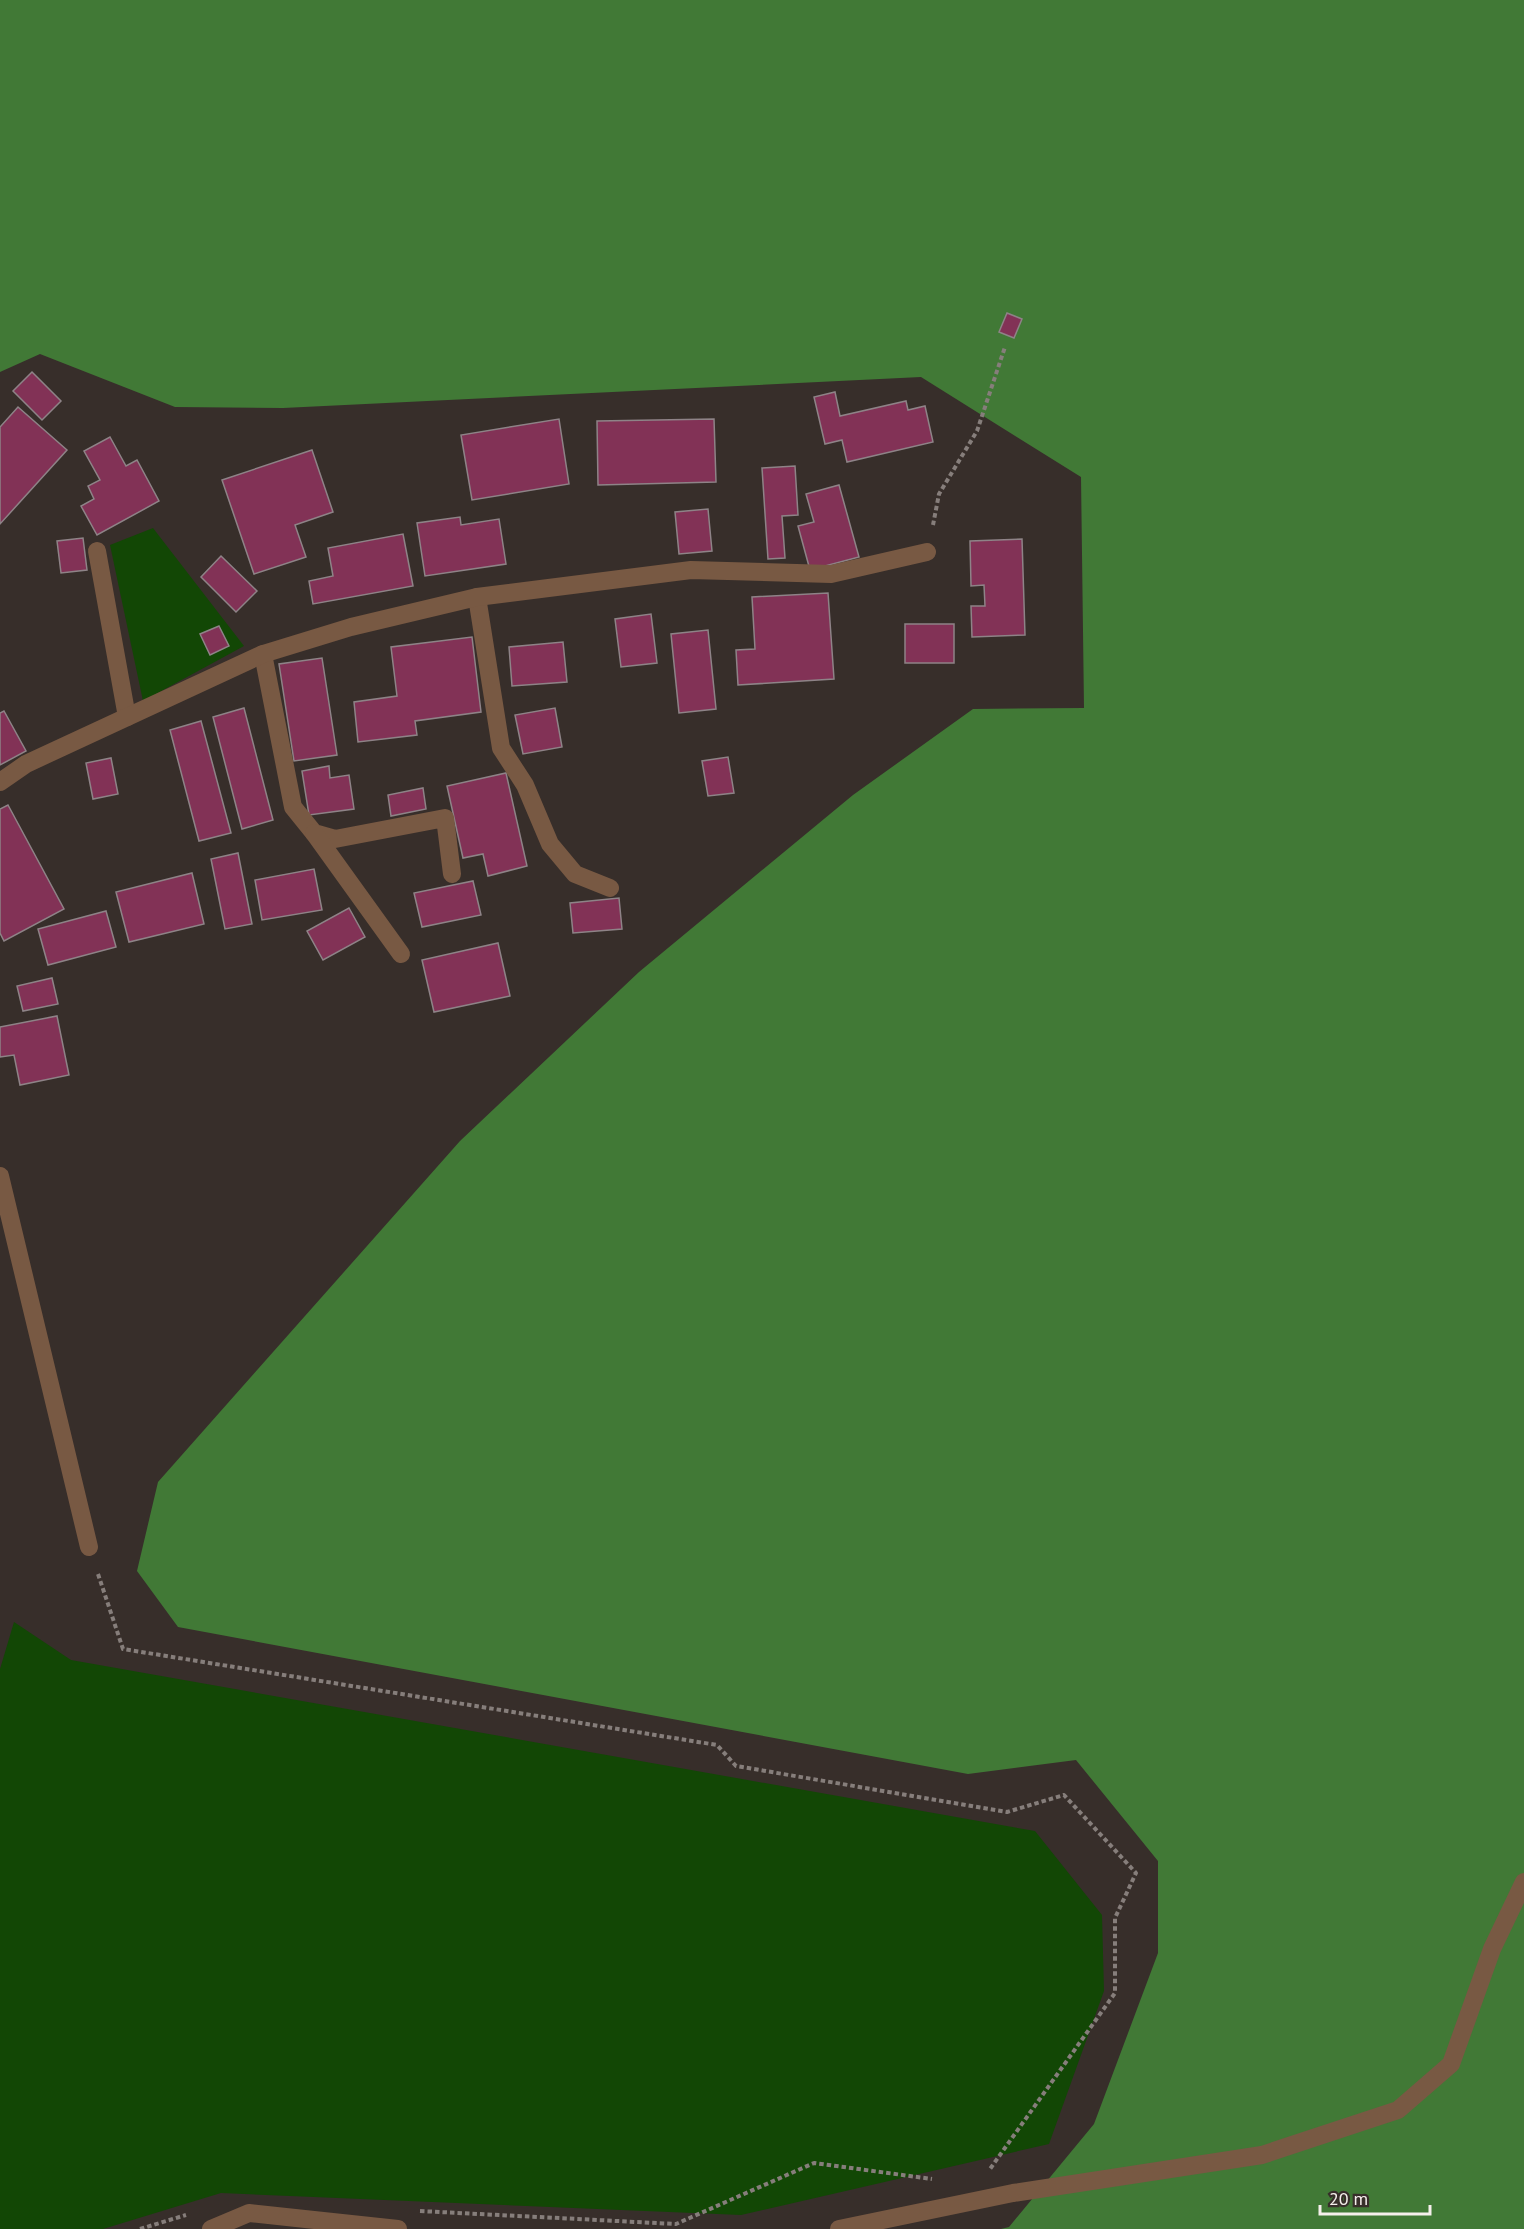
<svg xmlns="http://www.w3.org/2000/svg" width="1524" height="2229" viewBox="0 0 1524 2229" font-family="'PT Sans',sans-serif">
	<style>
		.green { fill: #124705 }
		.forest { fill: #417936 }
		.building { fill: #823256; stroke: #8e8387; stroke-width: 1.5 }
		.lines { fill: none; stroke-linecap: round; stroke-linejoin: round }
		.path { stroke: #867e7b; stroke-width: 4; stroke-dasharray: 4.5 3; stroke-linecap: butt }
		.street { stroke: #785943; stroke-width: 18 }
	</style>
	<rect width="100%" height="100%" fill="#372e2a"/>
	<g class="green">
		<path d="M153,528L244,646L143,701L110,545Z"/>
		<path d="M14,1622L71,1660L1035,1831L1102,1915L1104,1991L1049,2144L741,2215L221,2193L103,2229H0V1669Z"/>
	</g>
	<path class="forest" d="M0,0H1524V2229H1001L1009,2227L1094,2124L1158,1953V1861L1076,1760L968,1774L178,1627L137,1571L158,1482L460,1141L639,972L853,795L973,709L1084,708L1081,477L921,377L283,408L175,407L40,354L0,372Z"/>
	<g class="building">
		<path d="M1007,313L1022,319L1014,338L999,332Z"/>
		<path d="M32,372L61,401L42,420L13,391Z"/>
		<path d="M835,392L840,416L906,401L908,410L925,406L933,442L847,462L842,440L825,444L814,397Z"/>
		<path d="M18,407L67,450L0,524V427Z"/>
		<path d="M559,419L569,484L472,500L461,435Z"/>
		<path d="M714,419L716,482L598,485L597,421Z"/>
		<path d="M110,437L126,466L137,460L159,501L97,535L81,506L94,499L88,486L100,480L84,451Z"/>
		<path d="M312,450L333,512L295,525L306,557L254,574L222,480Z"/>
		<path d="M795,466L798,515L782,516L785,558L768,559L762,468Z"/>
		<path d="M839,485L859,557L810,570L798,526L814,522L806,494Z"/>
		<path d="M708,509L712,551L679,554L675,512Z"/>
		<path d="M460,517L461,525L499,519L506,564L425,576L417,523Z"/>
		<path d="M403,534L413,586L313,604L309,581L333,576L328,548Z"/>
		<path d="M83,538L87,570L61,573L57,541Z"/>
		<path d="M1022,539L1025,635L972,637L971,606H985L984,585L971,586L970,541Z"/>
		<path d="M221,556L257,591L236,612L201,577Z"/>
		<path d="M828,593L834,679L738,685L736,650L755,649L752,597Z"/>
		<path d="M651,614L657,663L621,667L615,619Z"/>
		<rect x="905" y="624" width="49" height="39"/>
		<path d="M219,626L229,646L210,655L200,634Z"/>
		<path d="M708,630L716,709L679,713L671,634Z"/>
		<path d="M472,637L481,712L415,721L417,735L358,742L354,702L397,696L391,647Z"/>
		<path d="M563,642L567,682L512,686L509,647Z"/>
		<path d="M322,658L337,755L294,761L279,664Z"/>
		<path d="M244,708L273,820L242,829L213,717Z"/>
		<path d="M555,708L562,747L523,754L515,715Z"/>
		<path d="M4,711L26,751L0,765V713Z"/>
		<path d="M201,721L231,833L199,841L170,730Z"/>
		<path d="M728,757L734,793L708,796L702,761Z"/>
		<path d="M111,758L118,794L93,799L86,763Z"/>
		<path d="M329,766L330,778L349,775L354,809L309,815L302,771Z"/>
		<path d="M506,773L527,866L488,876L483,854L463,858L447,786Z"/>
		<path d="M423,788L426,809L391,816L388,795Z"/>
		<path d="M8,805L64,909L4,941L0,933V809Z"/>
		<path d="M238,853L252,924L225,929L211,859Z"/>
		<path d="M314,869L322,910L262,920L255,880Z"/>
		<path d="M192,873L204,924L129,942L116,892Z"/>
		<path d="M473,881L481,915L422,927L414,893Z"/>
		<path d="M619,898L622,929L573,933L570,903Z"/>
		<path d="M349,908L365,937L323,960L307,931Z"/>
		<path d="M106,911L116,947L48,965L38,929Z"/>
		<path d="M498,943L510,996L434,1012L422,960Z"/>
		<path d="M52,978L58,1004L23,1011L17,986Z"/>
		<path d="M57,1016L69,1075L20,1085L14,1055L0,1057V1027Z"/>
	</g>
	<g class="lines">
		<g class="path">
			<path d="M933,525L939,494L977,431L1005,347"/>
			<path d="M98,1574L123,1649L717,1745L736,1766L1007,1812L1064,1795L1136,1873L1115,1918V1993L990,2169"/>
			<path d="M420,2211L676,2224L814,2163L932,2179"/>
			<path d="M140,2229L186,2215"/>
		</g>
		<g class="street">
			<path d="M97,551L127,717"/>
			<path d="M477,597L501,748L525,785L550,844L575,874L610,888"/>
			<path d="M263,654L293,807L314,833L335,839L445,818L452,874"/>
			<path d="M0,782L26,764L263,654L351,627L477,597L691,570L831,574L927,552"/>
			<path d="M314,833L401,954"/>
			<path d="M0,1176L89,1547"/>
			<path d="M211,2229L249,2213L398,2229"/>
			<path d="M839,2229L1013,2193L1262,2155L1398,2110L1451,2064L1492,1949L1524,1882"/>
		</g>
	</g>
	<path d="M1320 2205v9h110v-9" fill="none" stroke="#f5efec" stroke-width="3"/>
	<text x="1329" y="2205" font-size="18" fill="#f5efec" stroke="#372e2a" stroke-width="4.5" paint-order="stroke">20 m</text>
</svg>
